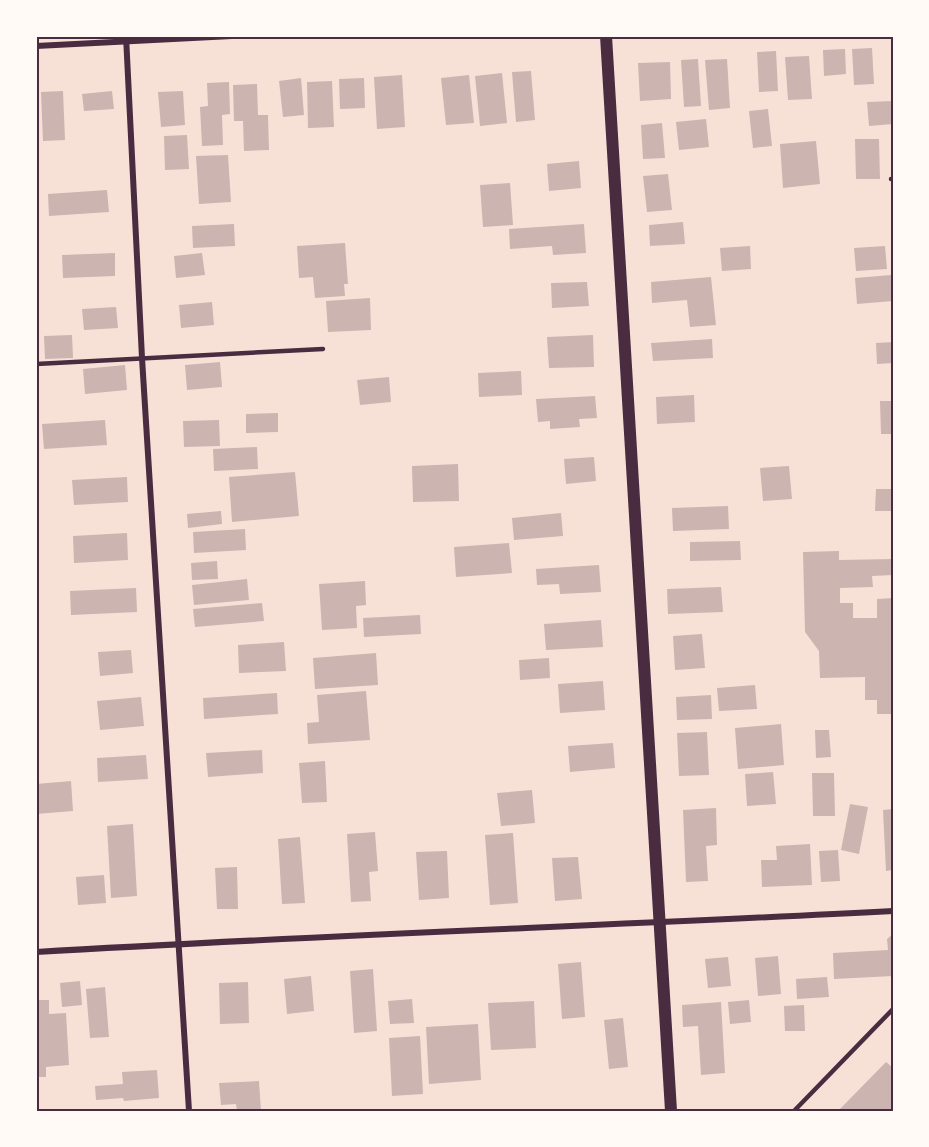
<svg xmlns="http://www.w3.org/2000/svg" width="929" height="1147" viewBox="0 0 929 1147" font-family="'Work Sans',sans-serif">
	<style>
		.building { fill: #ccb4b1 }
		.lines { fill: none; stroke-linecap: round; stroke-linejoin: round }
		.service { stroke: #4a2c40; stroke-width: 4.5 }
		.minor { stroke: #4a2c40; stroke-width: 6 }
		.secondary { stroke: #4a2c40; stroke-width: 12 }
		.neatline { fill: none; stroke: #4a2c40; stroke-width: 2 }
	</style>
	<rect width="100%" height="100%" fill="#f7e1d7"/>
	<g class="building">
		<path d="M872,48L874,84L854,85L852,49Z"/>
		<path d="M845,49L846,74L824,76L823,50Z"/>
		<path d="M776,51L778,91L759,92L757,52Z"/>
		<path d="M809,56L812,99L788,100L785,57Z"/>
		<path d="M698,59L701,106L684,107L681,60Z"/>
		<path d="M727,59L730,108L709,110L705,60Z"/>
		<path d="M670,62L671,99L640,101L638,63Z"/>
		<path d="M531,71L535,120L516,122L512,72Z"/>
		<path d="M502,73L507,123L480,126L475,76Z"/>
		<path d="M402,75L405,127L377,129L374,77Z"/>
		<path d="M469,75L474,123L446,125L441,78Z"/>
		<path d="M301,78L304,115L283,117L279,81Z"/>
		<path d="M364,78L365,108L340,109L339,79Z"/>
		<path d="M332,81L334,127L308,128L307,82Z"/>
		<path d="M229,82L230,114L222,115L223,145L202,146L200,107L208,106L207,83Z"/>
		<path d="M257,84L258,115H268L269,150L244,151L243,121H234L233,85Z"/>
		<path d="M63,91L65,140L43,141L41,92Z"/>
		<path d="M112,91L114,109L84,111L82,94Z"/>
		<path d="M183,91L185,125L161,127L158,92Z"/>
		<path d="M893,101V124L869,126L867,102Z"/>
		<path d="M768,109L772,146L753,148L749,111Z"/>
		<path d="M706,119L709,147L679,150L676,122Z"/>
		<path d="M662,123L665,158L643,159L641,125Z"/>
		<path d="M187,135L189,169L165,170L164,136Z"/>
		<path d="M855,139H879L880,179H856Z"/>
		<path d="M816,141L820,184L783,188L780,144Z"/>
		<path d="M228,155L231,202L199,204L196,156Z"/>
		<path d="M579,161L581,188L549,191L547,164Z"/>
		<path d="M668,174L672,210L647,212L643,176Z"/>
		<path d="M510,183L513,225L483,227L480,185Z"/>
		<path d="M107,190L109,212L49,216L48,194Z"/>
		<path d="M683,222L685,244L650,246L649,225Z"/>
		<path d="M234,224L235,246L193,248L192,226Z"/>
		<path d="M584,224L586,253L553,255L552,246L510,249L509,229Z"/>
		<path d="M345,243L348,284H344L345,296L315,298L313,277L299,278L297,246Z"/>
		<path d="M750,246L751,269L722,271L720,248Z"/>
		<path d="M885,246L887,269L856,271L854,248Z"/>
		<path d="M115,253V276L63,278L62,255Z"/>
		<path d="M202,253L205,275L176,278L174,256Z"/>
		<path d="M891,275L893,301L857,304L855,278Z"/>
		<path d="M711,277L716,325L690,327L687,300L652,303L651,282Z"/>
		<path d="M587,282L589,306L552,308L551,283Z"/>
		<path d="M370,298L371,330L328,332L326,301Z"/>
		<path d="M212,302L214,325L181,328L179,305Z"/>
		<path d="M116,307L118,328L84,330L82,309Z"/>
		<path d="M72,335L73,358L45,359L44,336Z"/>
		<path d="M593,335L594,367L549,368L547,337Z"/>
		<path d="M712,339L713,358L653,361L651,343Z"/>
		<path d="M893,342V363L877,364L876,343Z"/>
		<path d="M220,362L222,387L187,390L185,365Z"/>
		<path d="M125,365L127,390L85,394L83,369Z"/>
		<path d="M521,371L522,395L479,397L478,373Z"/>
		<path d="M389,377L391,402L360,405L357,380Z"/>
		<path d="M694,395L695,422L657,424L656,397Z"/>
		<path d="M595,396L597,418L579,419L580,427L550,429V421L538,422L536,399Z"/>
		<path d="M880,401H893V434H881Z"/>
		<path d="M278,413V432L246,433V414Z"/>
		<path d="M105,420L107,445L44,449L42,424Z"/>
		<path d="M219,420L220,446L184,447L183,421Z"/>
		<path d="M257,447L258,469L214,471L213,449Z"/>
		<path d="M594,457L596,481L566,484L564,459Z"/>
		<path d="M458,464L459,501L413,502L412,466Z"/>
		<path d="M789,466L792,499L763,501L760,468Z"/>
		<path d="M295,472L299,516L232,522L229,477Z"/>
		<path d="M127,477L128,502L74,505L72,480Z"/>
		<path d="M876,489H893V511H875Z"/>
		<path d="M728,506L729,529L673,531L672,508Z"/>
		<path d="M221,511L222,524L188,528L187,514Z"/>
		<path d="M561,513L563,536L514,540L512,518Z"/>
		<path d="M245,529L246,550L194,553L193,532Z"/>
		<path d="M127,533L128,560L74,563L73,536Z"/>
		<path d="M740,541L741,560L690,561V542Z"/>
		<path d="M509,543L512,573L456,577L454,547Z"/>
		<path d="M839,551V560L893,559V575L872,576L873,587L840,588V603H853V618H877V599L893,598V714H877V700H865V677L820,678L819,651L805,632L803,552Z"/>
		<path d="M217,561L218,579L192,580L191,563Z"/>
		<path d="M599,565L601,592L560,594L559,584L537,585L536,569Z"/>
		<path d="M247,579L249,600L194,605L192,585Z"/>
		<path d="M365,581L366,605L356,606L357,628L322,630L319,584Z"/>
		<path d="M721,587L723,612L668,614L667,589Z"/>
		<path d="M136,588L137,612L71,615L70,591Z"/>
		<path d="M262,603L264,621L195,627L193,609Z"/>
		<path d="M420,615L421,634L364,637L363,618Z"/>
		<path d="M601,620L603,647L546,650L544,624Z"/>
		<path d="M702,634L705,668L675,670L673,636Z"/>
		<path d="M284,642L286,671L239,673L238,645Z"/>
		<path d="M131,650L133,673L100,676L98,652Z"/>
		<path d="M376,653L378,685L315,689L313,658Z"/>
		<path d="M549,658L550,678L520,680L519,660Z"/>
		<path d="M603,681L605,710L560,713L558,684Z"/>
		<path d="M755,685L757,709L719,711L717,688Z"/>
		<path d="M366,691L370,740L308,744L307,723L319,722L317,695Z"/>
		<path d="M277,693L278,714L204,719L203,698Z"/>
		<path d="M711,695L712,719L677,720L676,697Z"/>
		<path d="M141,697L144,726L100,730L97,701Z"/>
		<path d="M781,724L784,765L738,769L735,728Z"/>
		<path d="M815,730H829L831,757L816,758Z"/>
		<path d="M707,732L709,775L679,776L677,733Z"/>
		<path d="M613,743L615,768L570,772L568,746Z"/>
		<path d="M262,750L263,773L208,777L206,753Z"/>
		<path d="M146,755L148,779L98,782L97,758Z"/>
		<path d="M325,761L327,802L302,803L299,763Z"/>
		<path d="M773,772L776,804L747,806L745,774Z"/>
		<path d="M812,773H834L835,816H813Z"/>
		<path d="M71,781L73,811L36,814V784Z"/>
		<path d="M532,790L535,823L501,826L497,793Z"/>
		<path d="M850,804L868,807L859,854L841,850Z"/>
		<path d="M716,808L717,845L706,846L708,881L686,882L683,810Z"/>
		<path d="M893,809V870L886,871L883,810Z"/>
		<path d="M133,824L137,896L111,898L107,826Z"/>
		<path d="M375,832L378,871L369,872L371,901L351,902L347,834Z"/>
		<path d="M513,833L518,903L490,905L485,835Z"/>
		<path d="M300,837L305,903L282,904L278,839Z"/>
		<path d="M810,844L812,885L762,887L761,860H777L776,846Z"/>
		<path d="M838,850L840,881L821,882L819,851Z"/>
		<path d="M447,851L449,898L419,900L416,852Z"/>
		<path d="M578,857L582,899L555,901L552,858Z"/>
		<path d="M237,867L238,909H217L215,868Z"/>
		<path d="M104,875L106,903L78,905L76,877Z"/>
		<path d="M893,934V976L834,979L833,953L888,950L887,939Z"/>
		<path d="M778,956L781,994L758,996L755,958Z"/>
		<path d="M728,957L731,986L708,988L705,959Z"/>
		<path d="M581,962L585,1017L562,1019L558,964Z"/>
		<path d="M373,969L377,1031L354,1033L350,971Z"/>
		<path d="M311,976L314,1011L287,1014L284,979Z"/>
		<path d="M827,977L829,997L797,999L796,979Z"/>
		<path d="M80,981L82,1005L62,1007L60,983Z"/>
		<path d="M248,982L249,1023L220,1024L219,983Z"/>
		<path d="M105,987L109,1037L90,1038L86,989Z"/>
		<path d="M412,999L414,1023L390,1024L388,1001Z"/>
		<path d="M36,1000H49V1014L66,1013L69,1065L46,1067V1077H36Z"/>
		<path d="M749,1000L751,1022L730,1024L728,1002Z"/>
		<path d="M534,1001L536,1048L491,1050L488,1003Z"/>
		<path d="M721,1002L725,1073L701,1075L698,1026L683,1027L682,1005Z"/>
		<path d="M804,1005L805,1031H785L784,1006Z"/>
		<path d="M623,1018L628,1067L609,1069L604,1020Z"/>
		<path d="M478,1024L481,1080L429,1084L426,1027Z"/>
		<path d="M420,1036L423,1094L392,1096L389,1038Z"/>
		<path d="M886,1062L893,1068V1111H838Z"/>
		<path d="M157,1070L159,1098L124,1101L123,1098L96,1100L95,1086L123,1084L122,1072Z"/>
		<path d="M259,1081L261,1111H237L236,1104L221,1105L219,1083Z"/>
	</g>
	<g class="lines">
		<g class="service">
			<path d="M891,179H893"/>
			<path d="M36,364L323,349"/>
			<path d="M794,1111L893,1009"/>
		</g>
		<g class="minor">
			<path d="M126,36L142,358L189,1111"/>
			<path d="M36,46L232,36"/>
			<path d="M36,952C321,935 607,926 893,911"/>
		</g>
		<path class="secondary" d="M606,36L671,1111"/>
	</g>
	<rect width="929" height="1147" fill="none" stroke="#fffaf5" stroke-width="75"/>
	<rect x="38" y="38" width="854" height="1072" class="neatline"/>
</svg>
